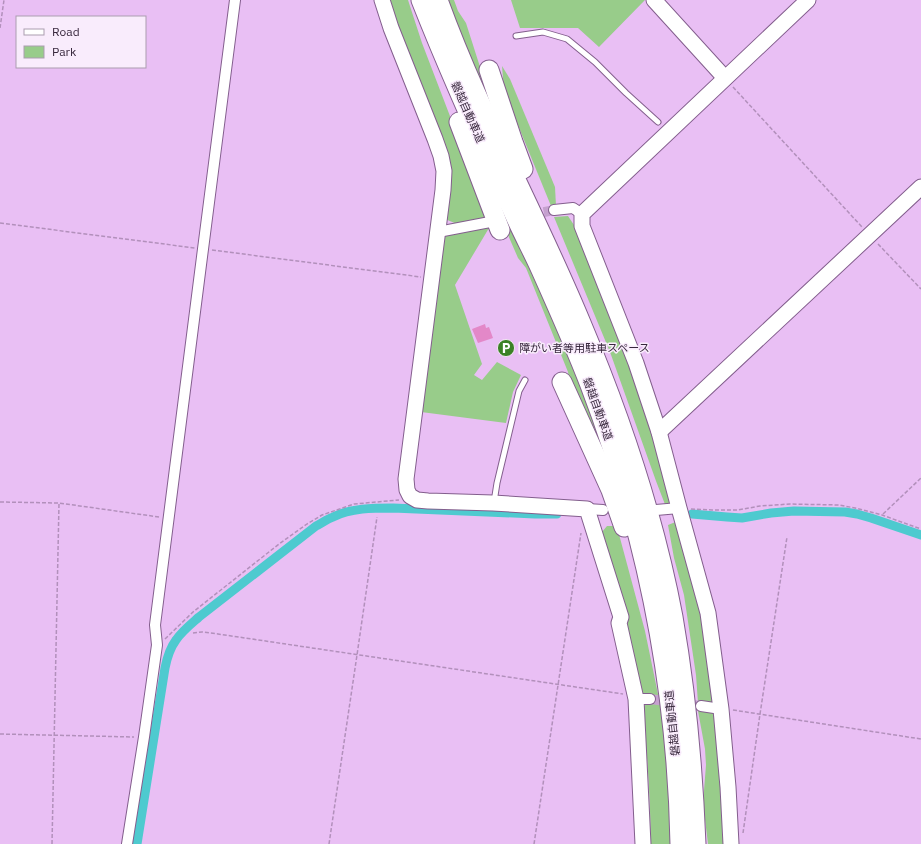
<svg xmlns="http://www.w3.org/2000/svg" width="921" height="844" viewBox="0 0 921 844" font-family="'IBM Plex Sans','Noto Sans JP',sans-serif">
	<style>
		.green { fill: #98cc8a }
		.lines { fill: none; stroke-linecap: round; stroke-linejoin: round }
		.canal { stroke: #4ecacf; stroke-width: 9 }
		.building { fill: #e388c8 }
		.street-tunnel { stroke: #c5a1cf; stroke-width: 10; stroke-dasharray: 10 5; stroke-linecap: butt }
		.lane-casing { stroke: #835e8d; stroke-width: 7 }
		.street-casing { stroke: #835e8d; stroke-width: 12 }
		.secondary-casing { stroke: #835e8d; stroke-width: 17 }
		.highway-casing { stroke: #835e8d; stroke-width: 21 }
		.path { stroke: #b290bb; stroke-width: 1.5; stroke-dasharray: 4 2; stroke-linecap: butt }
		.lane { stroke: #fff; stroke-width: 5 }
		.street { stroke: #fff; stroke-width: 10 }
		.secondary { stroke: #fff; stroke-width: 15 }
		.highway { stroke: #fff; stroke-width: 19 }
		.labels { text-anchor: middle; stroke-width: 3; stroke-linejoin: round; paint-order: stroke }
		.street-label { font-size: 11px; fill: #37273c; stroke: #f9ecfc }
		.poi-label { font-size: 11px; fill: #37273c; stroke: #f9ecfc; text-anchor: start }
	</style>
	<rect width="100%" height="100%" fill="#e9bff4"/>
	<g class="green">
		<path d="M387,0H408L422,43L489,218L457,224L445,219L451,167Z"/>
		<path d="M447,0H454L458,11L466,23L488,92L486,95Z"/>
		<path d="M511,0H645L599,47L578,28H520Z"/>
		<path d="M502,66L510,79L555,187L556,206H551L504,91Z"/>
		<path d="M568,216L574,225L626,350L674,500L666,507L656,481L610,352L554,217Z"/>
		<path d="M507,220L556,327L593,419L610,471L571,389L568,372L526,268L518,258L502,221Z"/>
		<path d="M489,226V228L455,285L482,364L474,375L482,380L497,362L521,375L513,392L506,423L421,412L442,241L447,235Z"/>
		<path d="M678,521L701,612L713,703H698L696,675L684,595L674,558L668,525Z"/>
		<path d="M607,526H616L620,538L645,631L659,699L648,698L640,692L604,540L602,532Z"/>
		<path d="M652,700L660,701C666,749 669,796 671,844H651C650,799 648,754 642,710L644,706Z"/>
		<path d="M702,709L713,711L716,716L725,844H708L703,803L706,765L705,749L698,711Z"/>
	</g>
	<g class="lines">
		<g class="canal">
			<path d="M692,514L727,517L742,518L771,513L794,511L845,512L857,514L871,518L921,535"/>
			<path d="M137,844L165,668C167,658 170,648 176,640C182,631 191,624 199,617L316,526C322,523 327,519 333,517C351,508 373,508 393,508L535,514H557"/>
		</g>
	</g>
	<path class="building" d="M485,324L486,328L489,327L493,338L478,343L472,329Z"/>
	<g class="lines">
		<g class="street-tunnel">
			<path d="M529,215L554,210"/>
			<path d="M650,699L701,706"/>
		</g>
		<g class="lane-casing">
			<g id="lane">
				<path d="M516,36L543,32L567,39L595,62L626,93L658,122"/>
				<path d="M494,502L497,483L519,391L525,380"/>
			</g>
		</g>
		<g class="street-casing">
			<g id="street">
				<path d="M554,210L573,208L582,214"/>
				<path d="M438,232L490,222"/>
				<path d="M587,509L603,510"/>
				<path d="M656,510L679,508"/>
				<path d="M636,699H650"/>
				<path d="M701,706L721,709"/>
				<path d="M127,844L144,737L157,645L155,625L203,249L235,0"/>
			</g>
		</g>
		<g class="secondary-casing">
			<g id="secondary">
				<path d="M382,0L391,28L435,139L441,156L444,171L443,190L406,479L407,490L410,496L417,500L428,501L493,503L587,509L621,617L619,623L636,699L643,844"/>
				<path d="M654,0L725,78"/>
				<path d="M659,432L921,187"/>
				<path d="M731,844L728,787L721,709L708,613L679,508L659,432L636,363L582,226V214L808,0"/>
			</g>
		</g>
		<g class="highway-casing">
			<g id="highway">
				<path d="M421,0C449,71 480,140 512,209C521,230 532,250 541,270C558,308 575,346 590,385C646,532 677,687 680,844"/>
				<path d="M438,0C478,111 536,214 581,323C621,418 654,516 673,617C686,692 693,768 696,844"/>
				<path d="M489,70L513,142L523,169"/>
				<path d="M459,122L500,230"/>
				<path d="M562,382L611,490L624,527"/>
			</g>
		</g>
		<g class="path">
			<path d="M0,28L4,0"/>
			<path d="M733,87L862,227"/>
			<path d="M0,223L195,248"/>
			<path d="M878,244L921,289"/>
			<path d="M212,250L421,277"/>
			<path d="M0,502L59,503L159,517"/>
			<path d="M691,509L712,510H738L760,506L790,504L839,505L855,508L882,515L921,529"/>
			<path d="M883,514L921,478"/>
			<path d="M193,633L202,632L218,634L623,694"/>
			<path d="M165,639L193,612L279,544L307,524L322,515L354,504L399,500"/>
			<path d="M733,710L921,739"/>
			<path d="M0,734L134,737"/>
			<path d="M743,833L760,714L787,537"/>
			<path d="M52,844L59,503"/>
			<path d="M329,844L357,655L377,517"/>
			<path d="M534,844L581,533"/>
		</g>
		<use href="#lane" class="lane"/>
		<use href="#street" class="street"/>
		<use href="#secondary" class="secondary"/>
		<use href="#highway" class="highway"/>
	</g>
	<defs>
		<g id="parking-disc" transform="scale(0.9)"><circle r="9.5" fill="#3b8125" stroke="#f9ecfc"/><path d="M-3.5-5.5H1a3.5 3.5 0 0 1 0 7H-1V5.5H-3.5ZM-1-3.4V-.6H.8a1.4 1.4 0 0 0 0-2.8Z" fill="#fff"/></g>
	</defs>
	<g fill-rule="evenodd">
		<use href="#parking-disc" x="506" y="348"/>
	</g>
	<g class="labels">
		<g class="street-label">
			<text transform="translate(468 112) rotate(66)" y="4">磐越自動車道</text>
			<text transform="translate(598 409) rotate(70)" y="4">磐越自動車道</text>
			<text transform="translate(672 723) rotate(-96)" y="4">磐越自動車道</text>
		</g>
		<g class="poi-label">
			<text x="519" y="352">障がい者等用駐車スペース</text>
		</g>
	</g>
	<rect x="16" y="16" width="130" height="52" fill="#f9ecfc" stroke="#ab9daf"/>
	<rect x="24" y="29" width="20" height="6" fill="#ffffff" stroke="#ab9daf"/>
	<text x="52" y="36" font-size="12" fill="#37273c">Road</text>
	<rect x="24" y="46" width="20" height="12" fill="#98cc8a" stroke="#ab9daf"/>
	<text x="52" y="56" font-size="12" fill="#37273c">Park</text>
</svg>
